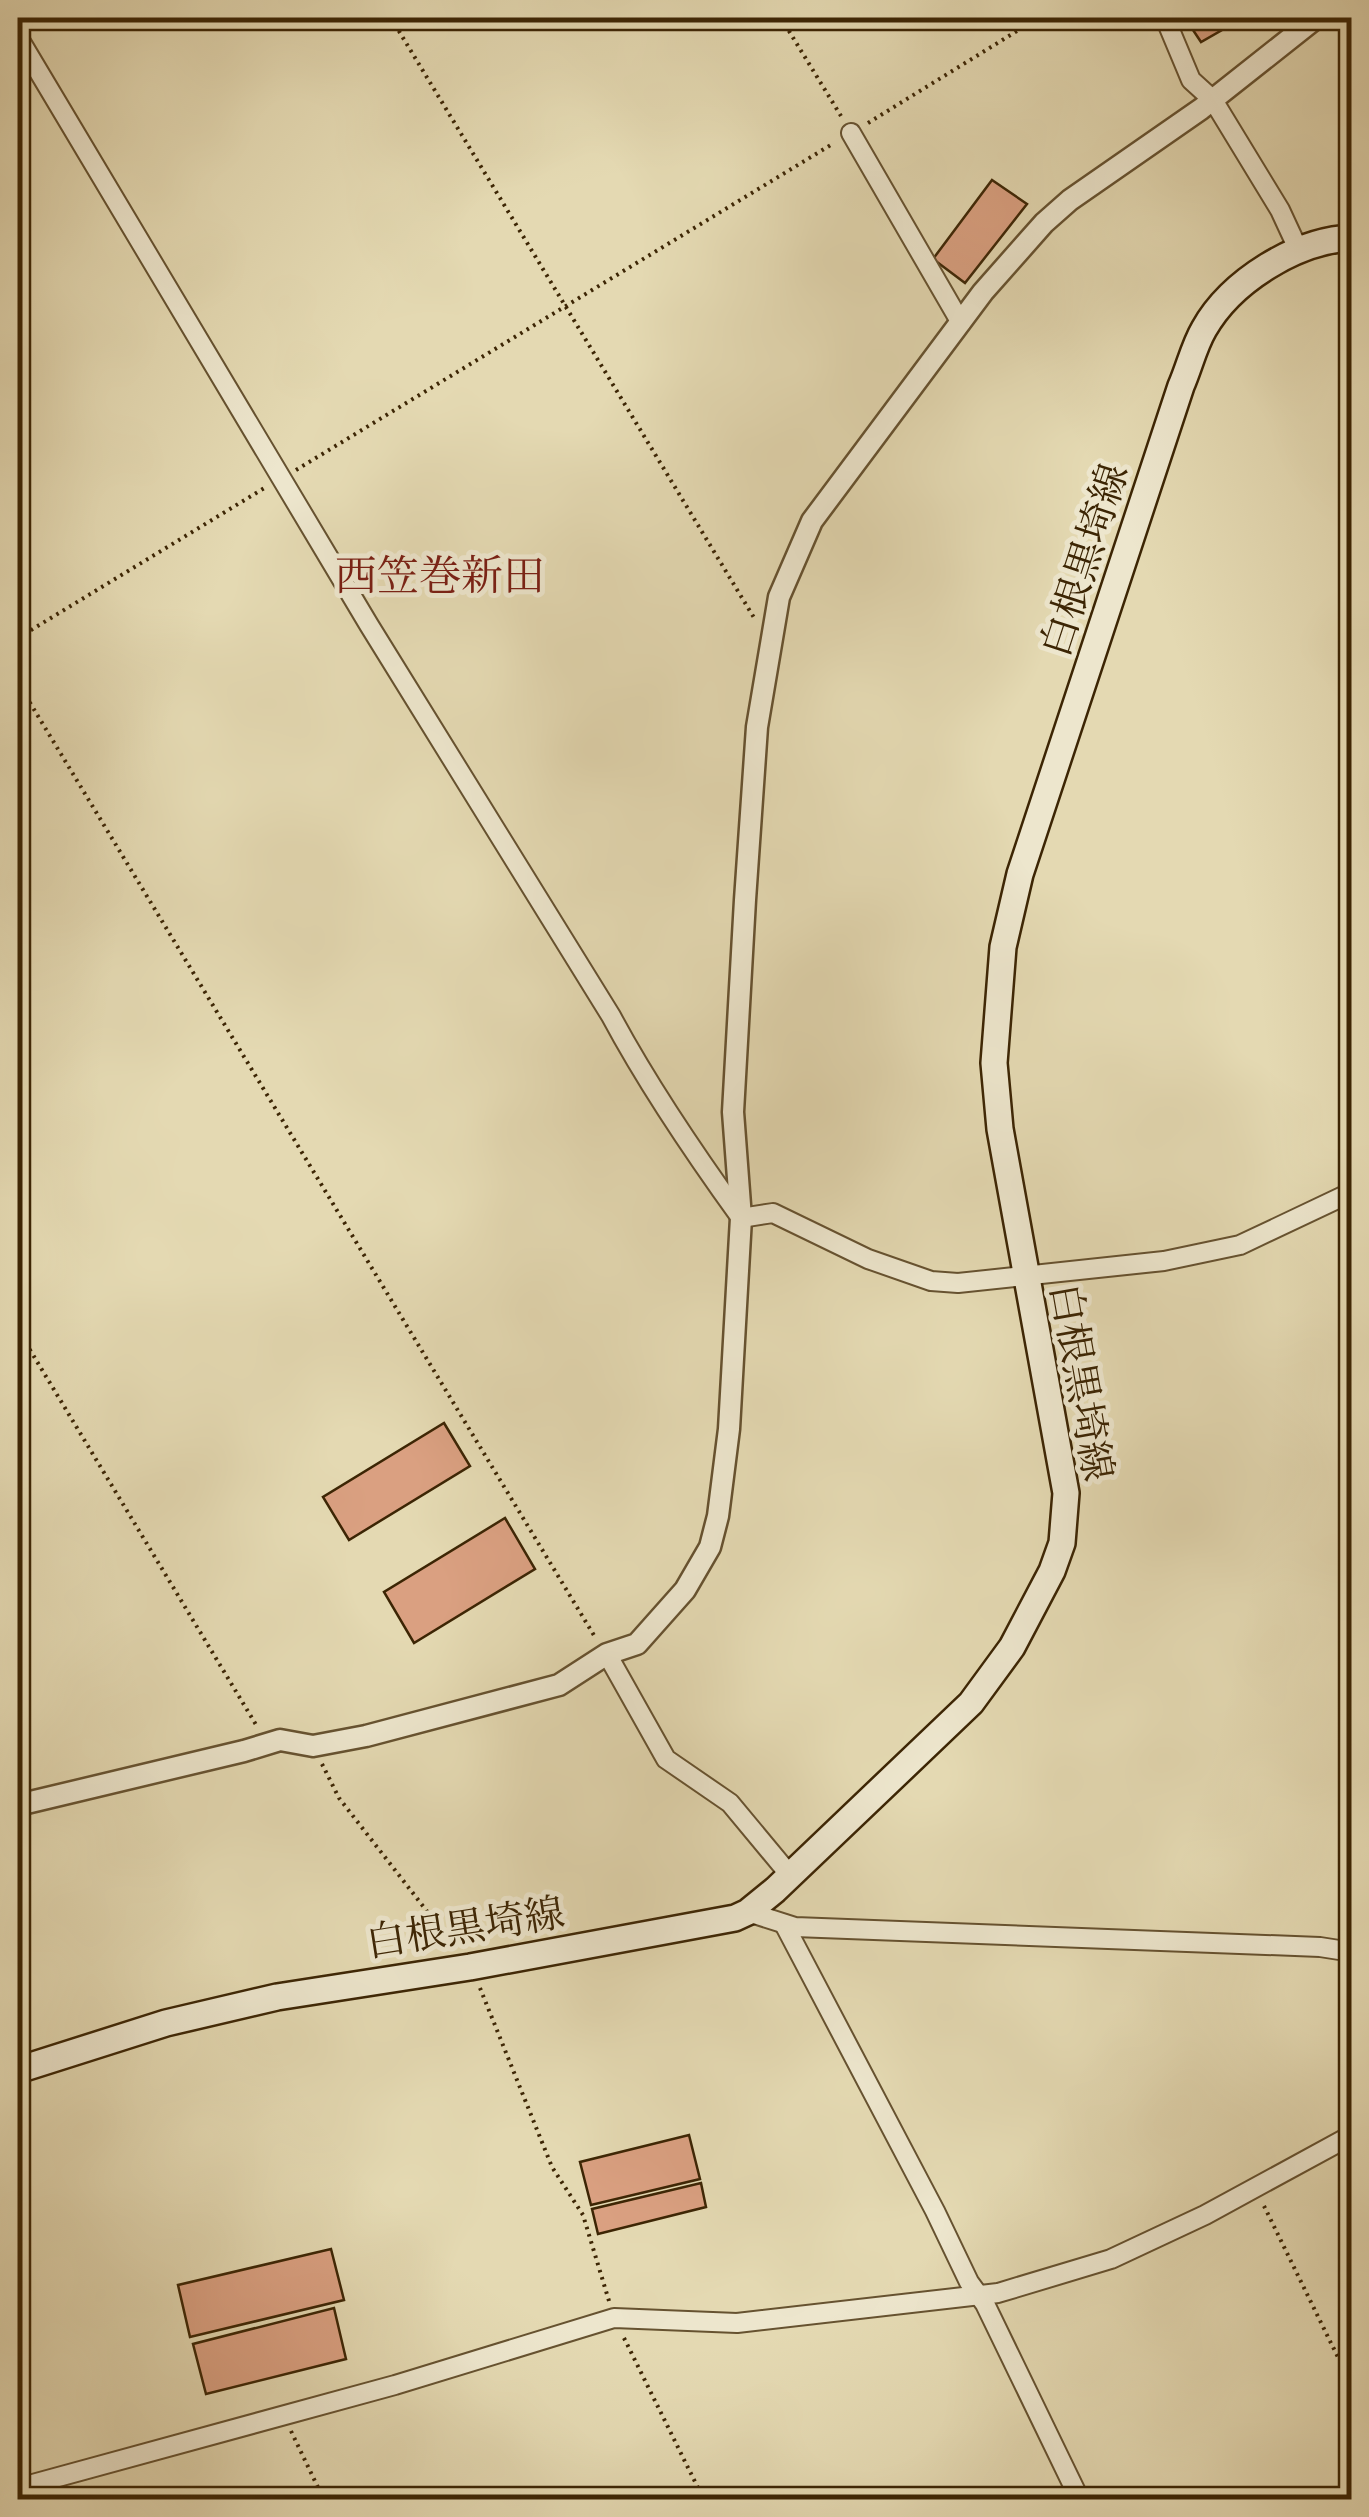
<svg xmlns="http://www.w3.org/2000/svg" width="1369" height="2517" viewBox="0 0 1369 2517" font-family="'IM FELL Great Primer','Noto Serif JP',serif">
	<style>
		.building { fill: #daa081; stroke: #3c2504; stroke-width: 2.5 }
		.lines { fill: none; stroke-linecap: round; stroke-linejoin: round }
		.minor-casing { stroke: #665230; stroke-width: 22 }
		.tertiary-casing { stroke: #665230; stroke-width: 25 }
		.secondary-casing { stroke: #3c2504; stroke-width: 30 }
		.path { stroke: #3c2504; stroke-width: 4; stroke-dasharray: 2.5 5; stroke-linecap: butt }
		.minor { stroke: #ede6cd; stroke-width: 18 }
		.tertiary { stroke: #ede6cd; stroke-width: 20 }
		.secondary { stroke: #ede6cd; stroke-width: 25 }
		.labels { text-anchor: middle; stroke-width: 10; stroke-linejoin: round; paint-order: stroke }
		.street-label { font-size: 40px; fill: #3c2504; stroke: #ede6cd }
		.neighbourhood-label { font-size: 42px; fill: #7a1f14; stroke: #ede6cd }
	</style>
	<rect width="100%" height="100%" fill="#e4d9b2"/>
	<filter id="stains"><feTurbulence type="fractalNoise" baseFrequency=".002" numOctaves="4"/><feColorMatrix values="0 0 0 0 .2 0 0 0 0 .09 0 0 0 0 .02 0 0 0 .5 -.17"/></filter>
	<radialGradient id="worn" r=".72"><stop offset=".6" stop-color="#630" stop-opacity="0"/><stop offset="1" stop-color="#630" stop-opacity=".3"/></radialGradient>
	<g class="building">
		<path d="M1185,18H1243L1201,42Z"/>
		<path d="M992,180L1027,204L965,283L933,259Z"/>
		<path d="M444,1423L470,1466L349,1540L323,1497Z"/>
		<path d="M505,1518L535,1569L414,1643L384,1592Z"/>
		<path d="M689,2135L700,2179L591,2205L580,2162Z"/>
		<path d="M701,2183L706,2207L598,2234L592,2209Z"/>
		<path d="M331,2249L344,2300L190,2337L178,2285Z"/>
		<path d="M334,2308L346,2359L206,2394L193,2344Z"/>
	</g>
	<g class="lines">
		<g class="minor-casing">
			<g id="minor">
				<path d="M1165,18L1191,80L1213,100L1280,210L1299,251"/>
				<path d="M18,37L369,625L611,1016C649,1087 694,1153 741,1218L773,1213L868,1259L931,1281L958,1283L1164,1261L1240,1245L1352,1192"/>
				<path d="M851,133L961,323"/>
				<path d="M607,1654L666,1759L730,1803L789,1874"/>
				<path d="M748,1912L795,1927L1320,1947L1352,1952"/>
				<path d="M784,1924L935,2211L969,2282L985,2304L1080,2500"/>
				<path d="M18,2488L395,2385L614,2318L737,2323L998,2293L1111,2259L1205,2215L1352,2135"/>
			</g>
		</g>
		<g class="tertiary-casing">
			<path id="tertiary" d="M18,1805L244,1751L280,1740L313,1746L366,1736L559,1685L607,1654L637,1644L685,1590L710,1547L718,1516L729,1429L741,1218L733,1112L745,900L757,727L779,597L812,521L983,292L1044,223L1070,200L1201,109L1316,18"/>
		</g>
		<g class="secondary-casing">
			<path id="secondary" d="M18,2070L166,2023L277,1997L470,1967L735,1918L748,1912L775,1890L971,1703L1012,1647L1052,1571L1062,1543L1066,1493L1000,1129L994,1063L1003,947L1020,874L1181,386C1189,368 1194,346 1204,329C1231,281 1297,240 1352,238"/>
		</g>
		<g class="path">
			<path d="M391,18L756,621"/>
			<path d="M781,18L841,116"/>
			<path d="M868,123L1038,18"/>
			<path d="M296,470L834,143"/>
			<path d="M18,638L266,487"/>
			<path d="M18,683L595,1637"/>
			<path d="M18,1330L258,1728"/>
			<path d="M322,1764L339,1798L454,1946"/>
			<path d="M480,1988L552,2167L583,2215L609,2301"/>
			<path d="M1264,2206L1352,2386"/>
			<path d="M624,2338L704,2500"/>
			<path d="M291,2431L324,2500"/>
		</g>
		<use href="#minor" class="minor"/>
		<use href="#tertiary" class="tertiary"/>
		<use href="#secondary" class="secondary"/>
	</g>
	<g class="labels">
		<g class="street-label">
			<text transform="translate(1084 560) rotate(-72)" y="14">白根黒埼線</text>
			<text transform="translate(1082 1382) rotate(80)" y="14">白根黒埼線</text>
			<text transform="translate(465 1927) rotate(-9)" y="14">白根黒埼線</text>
		</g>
		<g class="neighbourhood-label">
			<text x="440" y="590">西笠巻新田</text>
		</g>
	</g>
	<rect width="1369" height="2517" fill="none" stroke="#e4d9b2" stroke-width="60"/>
	<rect x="20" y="20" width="1329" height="2477" fill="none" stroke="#3c2504" stroke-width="5"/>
	<rect x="30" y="30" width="1309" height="2457" fill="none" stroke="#3c2504" stroke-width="2.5"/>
	<rect width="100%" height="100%" filter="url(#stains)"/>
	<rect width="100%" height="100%" fill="url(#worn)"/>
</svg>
